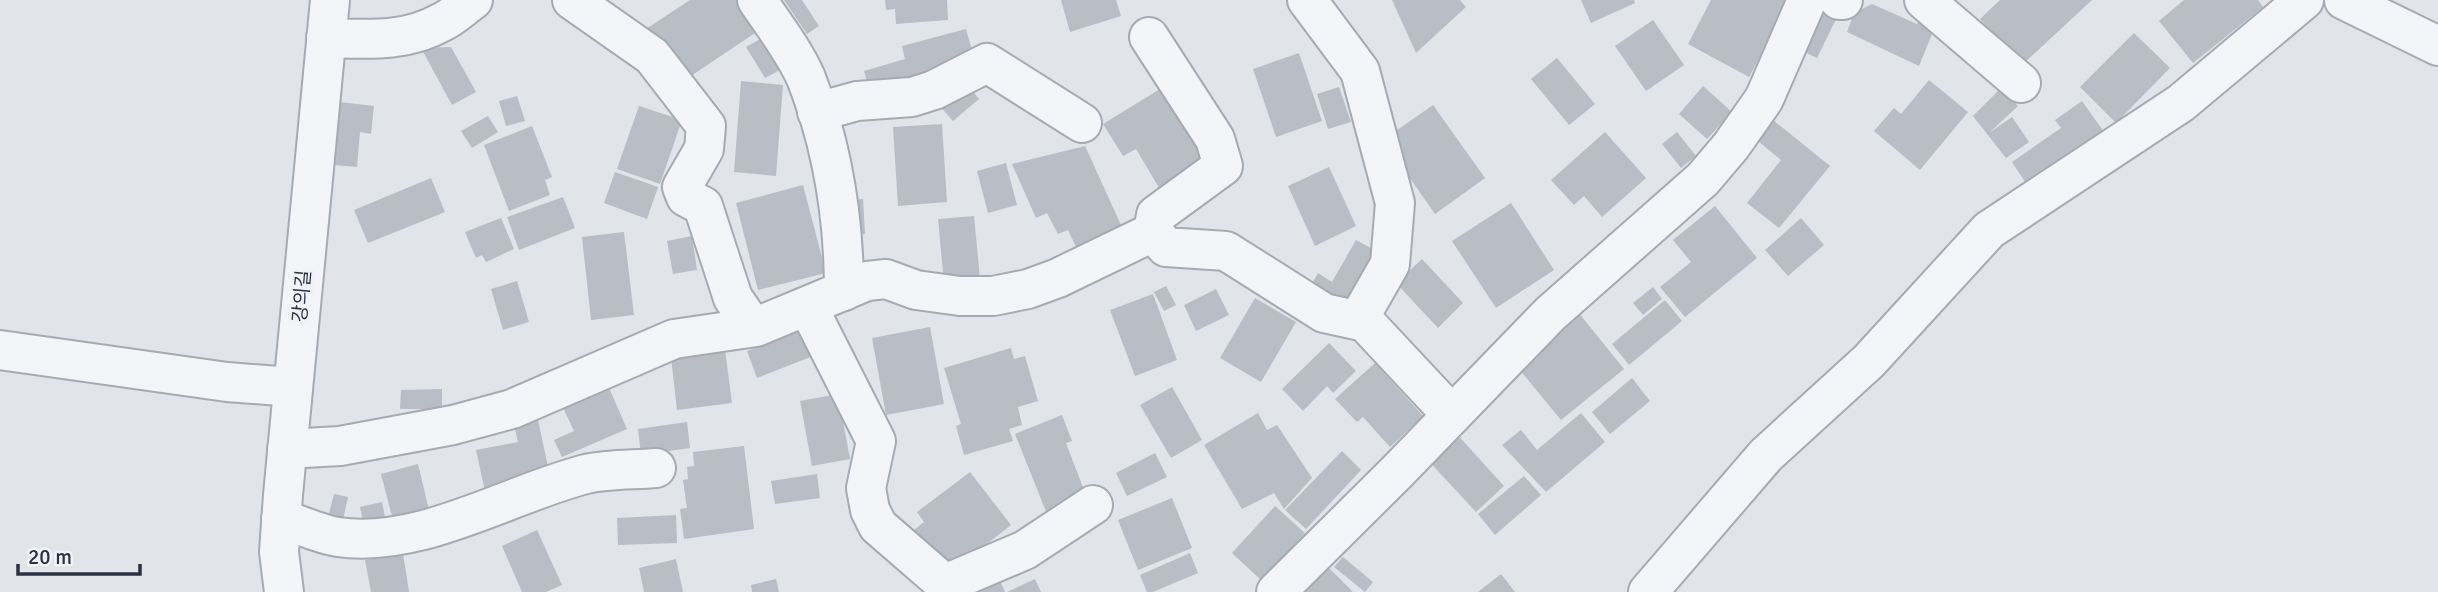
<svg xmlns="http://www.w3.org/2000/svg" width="2438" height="592" viewBox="0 0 2438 592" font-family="Signika,'Noto Sans KR',sans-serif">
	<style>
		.building { fill: #b9bdc6 }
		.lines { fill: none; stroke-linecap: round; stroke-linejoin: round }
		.minor-casing { stroke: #a6abb3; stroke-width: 42 }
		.minor { stroke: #f4f5f8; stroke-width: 38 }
		.labels { text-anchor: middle; stroke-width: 7; stroke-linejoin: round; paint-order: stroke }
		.street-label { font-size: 19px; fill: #2a3141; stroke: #f1f3f7 }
	</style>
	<rect width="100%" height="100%" fill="#e1e4e9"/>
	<g class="building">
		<path d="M690,0H742L761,29L679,84L643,31Z"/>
		<path d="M784,0H802L819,26L807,34Z"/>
		<path d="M885,0H947L948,20L896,24L895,9L886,10Z"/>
		<path d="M1061,0H1116L1121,16L1070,32Z"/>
		<path d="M1392,0H1460L1466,7L1416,53Z"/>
		<path d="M1581,0H1634L1635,3L1591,23Z"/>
		<path d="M1711,0H1791L1749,77L1688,44Z"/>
		<path d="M2000,0H2092L2022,65L1980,19Z"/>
		<path d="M2184,0H2258L2263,7L2193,63L2159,21Z"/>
		<path d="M1872,4L1917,24L1920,19L1934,29L1919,66L1847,32L1854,13Z"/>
		<path d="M1818,6L1838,15L1817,58L1798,49Z"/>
		<path d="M1653,20L1684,65L1646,91L1615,46Z"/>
		<path d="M966,29L973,54L964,68L871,95L864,71L905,59L902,46Z"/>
		<path d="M2134,33L2170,68L2116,123L2080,87Z"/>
		<path d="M762,38L780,70L765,78L746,47Z"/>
		<path d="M451,47L476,92L452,105L421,48Z"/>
		<path d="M1299,53L1322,121L1276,137L1253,69Z"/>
		<path d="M1557,58L1595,104L1569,125L1531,79Z"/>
		<path d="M964,80L979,99L953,121L936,102Z"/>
		<path d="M1929,80L1968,112L1920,170L1874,131L1894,108L1901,114Z"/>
		<path d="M741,81L783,85L776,176L734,172Z"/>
		<path d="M1165,86L1211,160L1161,191L1136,149L1123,156L1103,124Z"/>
		<path d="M1703,86L1732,112L1707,139L1679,114Z"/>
		<path d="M1339,87L1351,122L1328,129L1317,94Z"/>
		<path d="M2001,88L2018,106L1989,133L2012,117L2029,142L2006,158L1973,116Z"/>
		<path d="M517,96L525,121L506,126L499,101Z"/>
		<path d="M2082,101L2104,132L2027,185L2012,162L2061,128L2055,120Z"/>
		<path d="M340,102L374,106L371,134L360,132L357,167L334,165Z"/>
		<path d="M1433,105L1485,178L1435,214L1383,140Z"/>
		<path d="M639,106L682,120L660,184L617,169Z"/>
		<path d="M488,116L498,132L472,148L461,131Z"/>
		<path d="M1768,116L1830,166L1779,228L1747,203L1781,160L1752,136Z"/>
		<path d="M942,124L947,202L898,206L893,127Z"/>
		<path d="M532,126L552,177L545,180L550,195L509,211L484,145Z"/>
		<path d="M1605,132L1646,178L1602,217L1584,196L1574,205L1551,180Z"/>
		<path d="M1677,132L1696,156L1681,168L1662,144Z"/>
		<path d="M1085,146L1121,225L1076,247L1068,230L1058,234L1047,213L1036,218L1012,164Z"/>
		<path d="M1006,163L1017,205L988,213L977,171Z"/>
		<path d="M1329,167L1356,226L1315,246L1288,186Z"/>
		<path d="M615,172L658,187L647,219L604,203Z"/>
		<path d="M431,178L445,212L368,243L354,210Z"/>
		<path d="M803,185L826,273L758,290L736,203Z"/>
		<path d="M563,197L575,228L519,250L507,217Z"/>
		<path d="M863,199L865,234L849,235L848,200Z"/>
		<path d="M1511,203L1554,270L1496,308L1452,241Z"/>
		<path d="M1715,206L1757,258L1685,317L1660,287L1691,262L1673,240Z"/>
		<path d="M974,216L980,279L944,283L938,219Z"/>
		<path d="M501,218L514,249L486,262L482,255L476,258L465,232Z"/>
		<path d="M1801,218L1824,245L1788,276L1765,250Z"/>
		<path d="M624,232L634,315L591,320L582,237Z"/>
		<path d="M692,236L697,270L673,274L667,241Z"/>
		<path d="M1356,240L1384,255L1353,310L1308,291L1318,273L1332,282Z"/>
		<path d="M1422,259L1463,303L1438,328L1396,283Z"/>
		<path d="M517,281L529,322L503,330L491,289Z"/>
		<path d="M1166,286L1176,305L1164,311L1154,292Z"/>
		<path d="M1653,287L1662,299L1643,315L1633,303Z"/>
		<path d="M1216,289L1229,315L1196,331L1184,305Z"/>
		<path d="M1153,294L1177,360L1135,376L1110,310Z"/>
		<path d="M1255,298L1296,322L1261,382L1220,358Z"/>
		<path d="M1665,300L1682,321L1629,365L1612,344Z"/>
		<path d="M1578,312L1624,369L1561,420L1515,364Z"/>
		<path d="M930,327L944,404L886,415L872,338Z"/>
		<path d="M803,330L813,356L757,378L747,351Z"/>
		<path d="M1329,343L1356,371L1333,393L1327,386L1303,411L1282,389Z"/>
		<path d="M1011,348L1014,359L1025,356L1038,401L1018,407L1022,425L1009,429L1013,441L964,455L956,426L961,424L944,368Z"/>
		<path d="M725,350L732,403L677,410L671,357Z"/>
		<path d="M1375,363L1423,416L1390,447L1363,417L1357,422L1335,399Z"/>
		<path d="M1632,378L1650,401L1610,434L1592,412Z"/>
		<path d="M606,381L627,429L562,457L554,440L574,431L560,401Z"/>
		<path d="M1172,387L1202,440L1171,458L1140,405Z"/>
		<path d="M442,389V409H400L401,390Z"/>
		<path d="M838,394L850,459L812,466L800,401Z"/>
		<path d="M1258,413L1267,430L1277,425L1312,478L1284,509L1274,493L1242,509L1204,445Z"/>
		<path d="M1581,413L1605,442L1546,492L1502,445L1521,430L1537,450Z"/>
		<path d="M537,415L551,481L486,496L476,450L518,442L513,421Z"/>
		<path d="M1062,415L1072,441L1066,443L1087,498L1047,514L1015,434Z"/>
		<path d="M687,422L690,448L641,455L638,429Z"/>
		<path d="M1454,431L1504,486L1476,512L1425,457Z"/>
		<path d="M744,446L754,529L684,539L680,509L687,508L683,480L688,479L687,467L694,466L693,452Z"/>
		<path d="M1342,451L1361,470L1306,529L1285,510Z"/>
		<path d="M1155,453L1167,477L1127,496L1116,473Z"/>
		<path d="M418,464L429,510L393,520L381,474Z"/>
		<path d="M970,472L1011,525L969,558L938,561L914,530L924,522L917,512Z"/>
		<path d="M817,474L820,498L775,504L771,481Z"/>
		<path d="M1524,476L1541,495L1495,535L1478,514Z"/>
		<path d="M334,494L348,497L341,529L326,525Z"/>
		<path d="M1172,498L1192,548L1138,570L1118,520Z"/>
		<path d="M382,502L387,527L365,531L360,507Z"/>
		<path d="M1275,506L1305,533L1261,580L1232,553Z"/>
		<path d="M676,515L677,543L618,545L617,518Z"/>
		<path d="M537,530L562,585L546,592H522L502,546Z"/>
		<path d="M403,553L409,592H371L365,560Z"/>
		<path d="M1190,553L1198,573L1153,592H1147L1140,575Z"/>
		<path d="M1343,557L1373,582L1365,592L1334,567Z"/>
		<path d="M676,559L683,592H644L639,568Z"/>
		<path d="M1327,566L1353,592H1302Z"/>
		<path d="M994,567L1005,592H967Z"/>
		<path d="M1501,574L1515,592H1478Z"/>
		<path d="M776,579L779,592H752L751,585Z"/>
		<path d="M1035,579L1041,592H1007Z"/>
	</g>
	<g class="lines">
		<g class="minor-casing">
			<g id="minor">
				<path d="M572,0L652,56L706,126L704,149L682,187L686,197L703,206L733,298L753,327"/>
				<path d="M757,0C774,25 794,51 806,78C832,145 844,219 844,291"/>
				<path d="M1307,0L1360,71L1395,203L1390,264L1358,320"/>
				<path d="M1839,0H1843"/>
				<path d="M1924,0L2021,83"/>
				<path d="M2344,0L2438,46"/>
				<path d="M1149,37L1215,139L1223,166L1156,215L1153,232"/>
				<path d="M326,38C366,39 405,43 442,22C453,17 463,7 473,0"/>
				<path d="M817,112L857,101L912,97L934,90L987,63L1082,123"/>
				<path d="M808,307L876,441L866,488L870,510L878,526L945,584L1025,550L1093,505"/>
				<path d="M0,350L227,382L293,387"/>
				<path d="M287,449L340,446L453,425L512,409L674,339L756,327L867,281L886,279L916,290L960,296H993L1028,289L1058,278L1153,232L1166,247L1226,251L1324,313L1365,322L1452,415"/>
				<path d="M281,519C299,524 319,534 338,537C421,549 508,494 586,474C608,469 634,470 656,468"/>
				<path d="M284,592L279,552L283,495L330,0"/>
				<path d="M1276,592L1397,472L1550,314L1703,179L1731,146L1764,99L1807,0"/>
				<path d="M1648,592L1766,455L1869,361L1989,230L2181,103L2304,0"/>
			</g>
		</g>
		<use href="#minor" class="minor"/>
	</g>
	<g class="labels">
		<g class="street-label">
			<text transform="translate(301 296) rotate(-85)" y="7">강의길</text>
		</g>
	</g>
	<path d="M18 564v10h122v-10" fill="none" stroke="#2a3141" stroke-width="3.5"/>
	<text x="28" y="564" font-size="21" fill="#2a3141" stroke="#f1f3f7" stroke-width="5" paint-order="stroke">20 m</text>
</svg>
